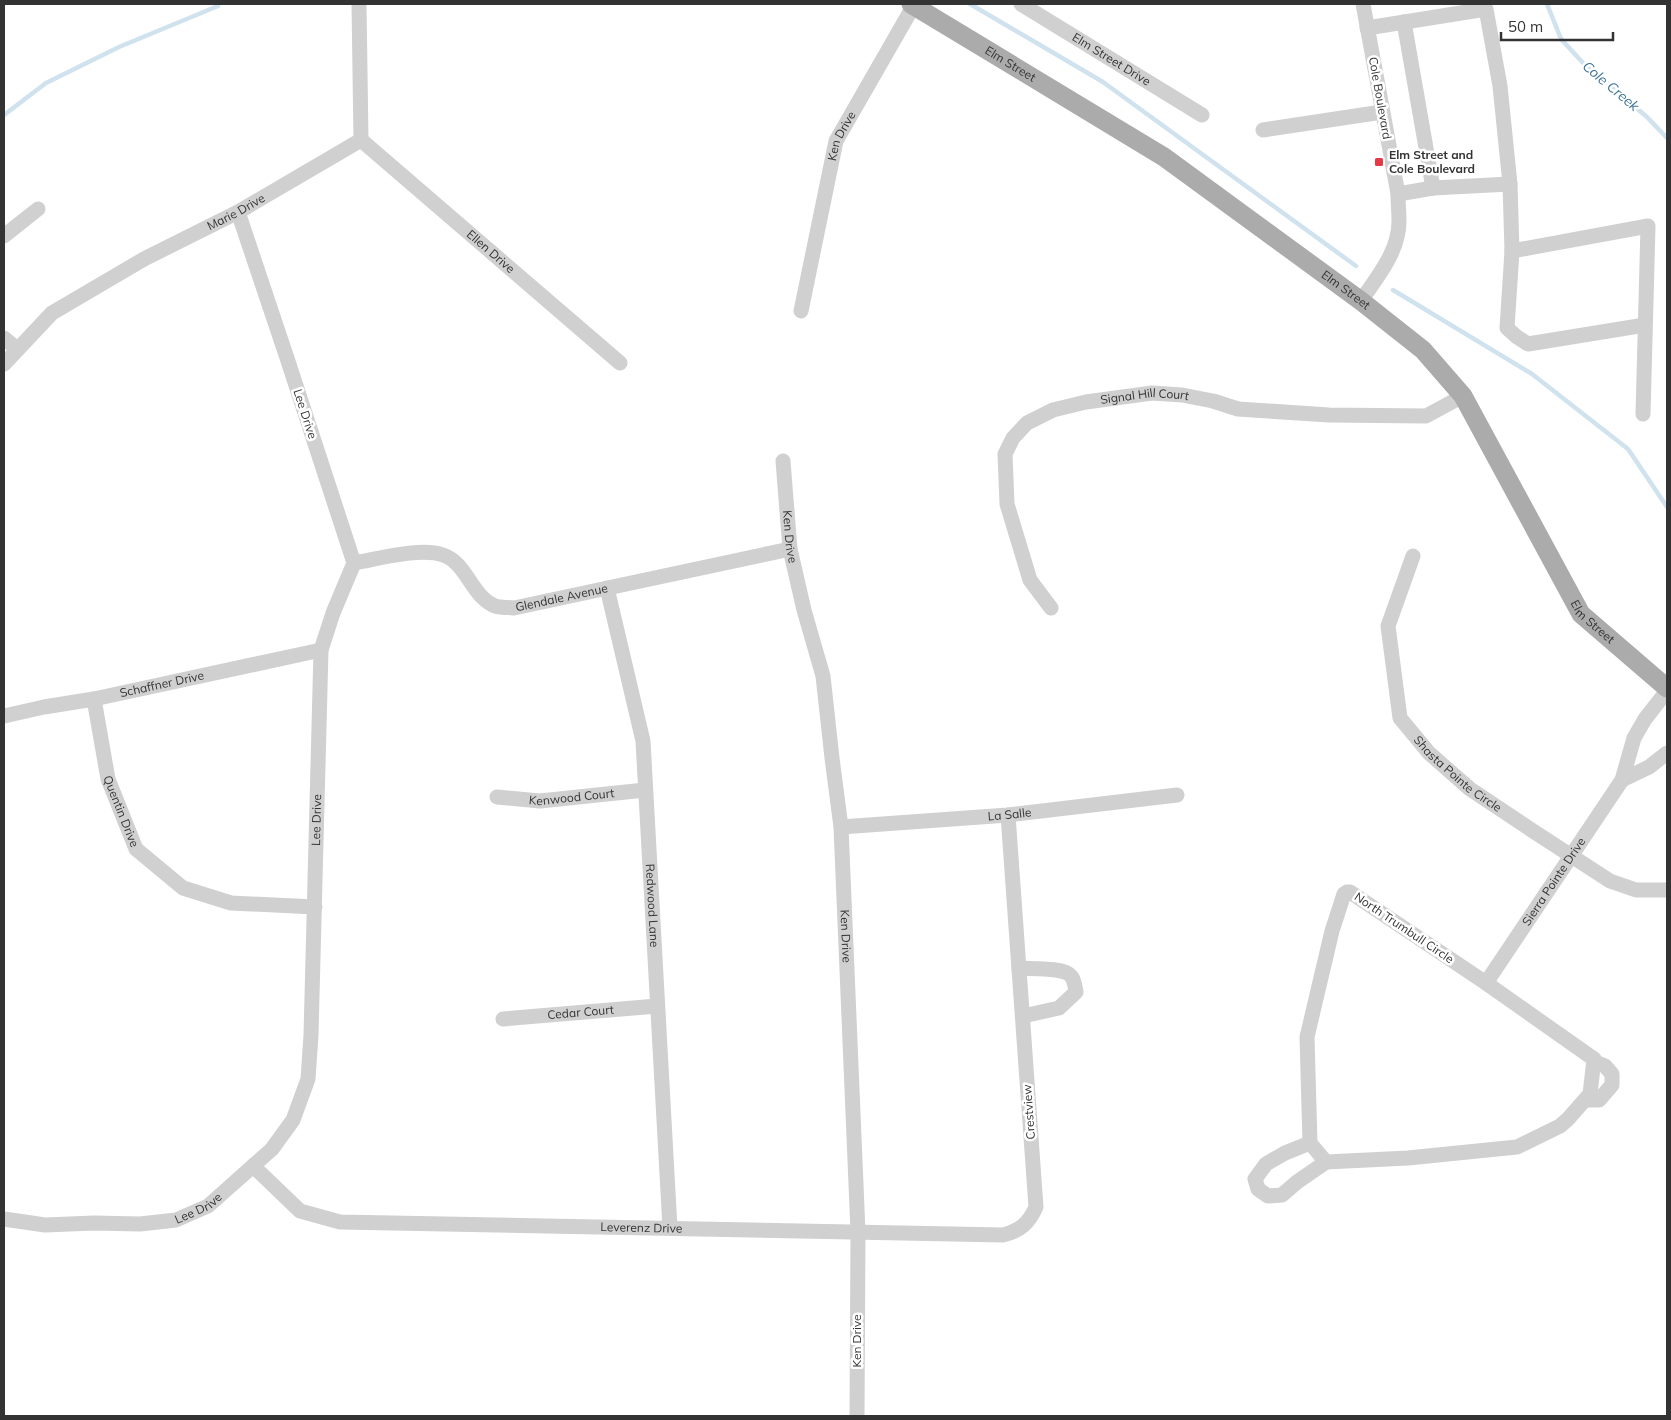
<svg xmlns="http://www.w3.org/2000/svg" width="1671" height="1420" viewBox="0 0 1671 1420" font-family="Mulish,sans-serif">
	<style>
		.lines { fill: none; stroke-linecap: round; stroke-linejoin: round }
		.stream { stroke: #cfe2ee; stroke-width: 4.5 }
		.minor { stroke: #d0d0d0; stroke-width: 15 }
		.major { stroke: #ababab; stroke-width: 19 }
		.poi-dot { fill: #e63946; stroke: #fff; stroke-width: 2 }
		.labels { text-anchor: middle; stroke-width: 5; stroke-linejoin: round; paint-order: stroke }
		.street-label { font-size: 12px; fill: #333; stroke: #fff }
		.poi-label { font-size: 12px; font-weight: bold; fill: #333; stroke: #fff; text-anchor: start }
		.water-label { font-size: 14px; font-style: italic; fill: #3f7597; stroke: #fff }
	</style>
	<rect width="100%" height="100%" fill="#fff"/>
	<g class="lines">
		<g class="stream">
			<path d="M970,4L1103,82L1356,266"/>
			<path d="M1547,4L1561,39L1584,64L1647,117L1667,138"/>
			<path d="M4,115L46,83L119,47L218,6"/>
			<path d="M1393,290L1532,374L1628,449L1667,507"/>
		</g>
		<g class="minor">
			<path d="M359,4L361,140"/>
			<path id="s1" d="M1021,4L1202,115"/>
			<path d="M1404,22L1433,188"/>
			<path d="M1367,28L1486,9L1500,86L1510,184L1512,251L1648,226L1643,414"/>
			<path d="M1263,130L1382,112"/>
			<path id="s2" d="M361,140L620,363"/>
			<path d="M1398,194L1433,188L1510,184"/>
			<path d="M4,236L38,209"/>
			<path d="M1512,251L1507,328L1517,337L1528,344L1645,325"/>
			<path d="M1361,301C1377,277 1399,252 1399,221C1399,212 1398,203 1398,194L1363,4"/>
			<path id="s3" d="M801,311L836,141L914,5"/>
			<path d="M4,338L17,349"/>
			<path id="s4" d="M4,364L52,313L144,259L238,212L361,140"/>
			<path id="s5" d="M783,461L790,549L804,610L823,676L832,758L841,827L858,1232L857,1416"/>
			<path id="s6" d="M1413,556L1388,626L1400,718L1429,753L1470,789L1533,831L1610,881L1636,890H1667"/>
			<path id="s7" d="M354,563C378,559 420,547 443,555C467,563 471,596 495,606C500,608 508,607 514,608L790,549"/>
			<path id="s8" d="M607,588L643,741L670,1228"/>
			<path id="s9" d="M1051,608L1030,580L1007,504L1005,454L1013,438L1027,423L1053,410L1086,402L1152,393L1182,395L1213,401L1238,409L1329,415L1426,416L1463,396"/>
			<path id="s10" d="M94,699L108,779L136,849L183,888L231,903L315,907"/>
			<path id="s11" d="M4,716L44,707L94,699L321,650"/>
			<path d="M1622,780L1649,767L1667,753"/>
			<path id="s12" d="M497,797L540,801L645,790"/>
			<path id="s13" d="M841,827L1008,815L1177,795"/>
			<path d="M1347,892H1350L1486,983L1594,1059L1590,1094L1568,1119L1560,1126L1517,1147L1408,1158L1326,1162L1310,1143L1307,1037L1332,931L1344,894Z"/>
			<path d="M1019,968C1031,969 1064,967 1071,976C1075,981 1075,987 1076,992L1059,1008L1023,1016"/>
			<path id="s14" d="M1486,983L1622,780L1634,738L1645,719L1667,691"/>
			<path id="s15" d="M503,1019L657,1006"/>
			<path d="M1585,1100H1599L1612,1085V1074L1605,1066L1595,1062"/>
			<path d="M1310,1143L1285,1153L1266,1164L1255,1179L1258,1189L1268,1196L1282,1195L1297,1182L1326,1162"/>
			<path id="s16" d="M253,1166L300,1211L340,1222L1003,1235C1020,1231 1029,1223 1036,1207L1008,815"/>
			<path id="s17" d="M4,1219L45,1225L94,1223L140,1224L176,1220L208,1206L272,1149L293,1120L308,1079L311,1035L321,650L333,613L354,563L287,358L238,212"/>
		</g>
		<path class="major" id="s18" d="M911,4L1164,157L1361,301L1423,350L1463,396L1581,614L1667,688"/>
	</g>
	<rect class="poi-dot" x="1374" y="157" width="10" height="10" rx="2.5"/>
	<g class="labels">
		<g class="street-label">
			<text dy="4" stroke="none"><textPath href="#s1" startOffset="106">Elm Street Drive</textPath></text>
			<text dy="4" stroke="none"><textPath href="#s18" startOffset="116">Elm Street</textPath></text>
			<text transform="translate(1380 98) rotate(80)" y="4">Cole Boulevard</text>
			<text dy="4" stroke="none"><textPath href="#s3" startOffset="180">Ken Drive</textPath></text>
			<text dy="4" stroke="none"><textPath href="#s4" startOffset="280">Marie Drive</textPath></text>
			<text dy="4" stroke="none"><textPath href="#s2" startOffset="171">Ellen Drive</textPath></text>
			<text dy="4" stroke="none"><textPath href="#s18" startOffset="521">Elm Street</textPath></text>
			<text dy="4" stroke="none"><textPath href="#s9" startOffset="325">Signal Hill Court</textPath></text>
			<text transform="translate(305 414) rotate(72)" y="4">Lee Drive</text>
			<text dy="4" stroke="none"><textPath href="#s5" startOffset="76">Ken Drive</textPath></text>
			<text dy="4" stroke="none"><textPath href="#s7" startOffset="232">Glendale Avenue</textPath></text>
			<text dy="4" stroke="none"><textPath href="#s18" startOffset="941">Elm Street</textPath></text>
			<text dy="4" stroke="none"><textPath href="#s11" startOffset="161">Schaffner Drive</textPath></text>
			<text dy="4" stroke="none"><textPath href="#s6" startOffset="248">Shasta Pointe Circle</textPath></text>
			<text dy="4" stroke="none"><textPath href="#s12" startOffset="75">Kenwood Court</textPath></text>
			<text dy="4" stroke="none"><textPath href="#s10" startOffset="116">Quentin Drive</textPath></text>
			<text dy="4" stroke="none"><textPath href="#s13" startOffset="169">La Salle</textPath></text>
			<text dy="4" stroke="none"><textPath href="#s17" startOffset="632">Lee Drive</textPath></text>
			<text dy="4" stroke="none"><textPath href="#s14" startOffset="122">Sierra Pointe Drive</textPath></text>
			<text dy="4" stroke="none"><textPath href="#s8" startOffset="322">Redwood Lane</textPath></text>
			<text transform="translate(1404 928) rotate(34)" y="4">North Trumbull Circle</text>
			<text dy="4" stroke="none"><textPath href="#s5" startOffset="481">Ken Drive</textPath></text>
			<text dy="4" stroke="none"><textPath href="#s15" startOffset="78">Cedar Court</textPath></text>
			<text transform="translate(1029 1112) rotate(-94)" y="4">Crestview</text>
			<text dy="4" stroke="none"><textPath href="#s17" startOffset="198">Lee Drive</textPath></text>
			<text dy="4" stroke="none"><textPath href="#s16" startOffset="408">Leverenz Drive</textPath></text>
			<text transform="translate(857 1341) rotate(-90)" y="4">Ken Drive</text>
		</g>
		<g class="poi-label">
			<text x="1389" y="159">Elm Street and<tspan x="1389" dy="14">Cole Boulevard</tspan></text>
		</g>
		<g class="water-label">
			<text transform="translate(1611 86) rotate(40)" y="5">Cole Creek</text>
		</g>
	</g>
	<rect width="1671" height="1420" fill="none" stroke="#333333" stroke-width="10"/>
	<path d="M1501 32v8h112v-8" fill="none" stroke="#333333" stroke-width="2.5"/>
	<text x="1508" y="32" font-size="15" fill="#333333" stroke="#ffffff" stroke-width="4" paint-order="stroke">50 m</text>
</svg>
